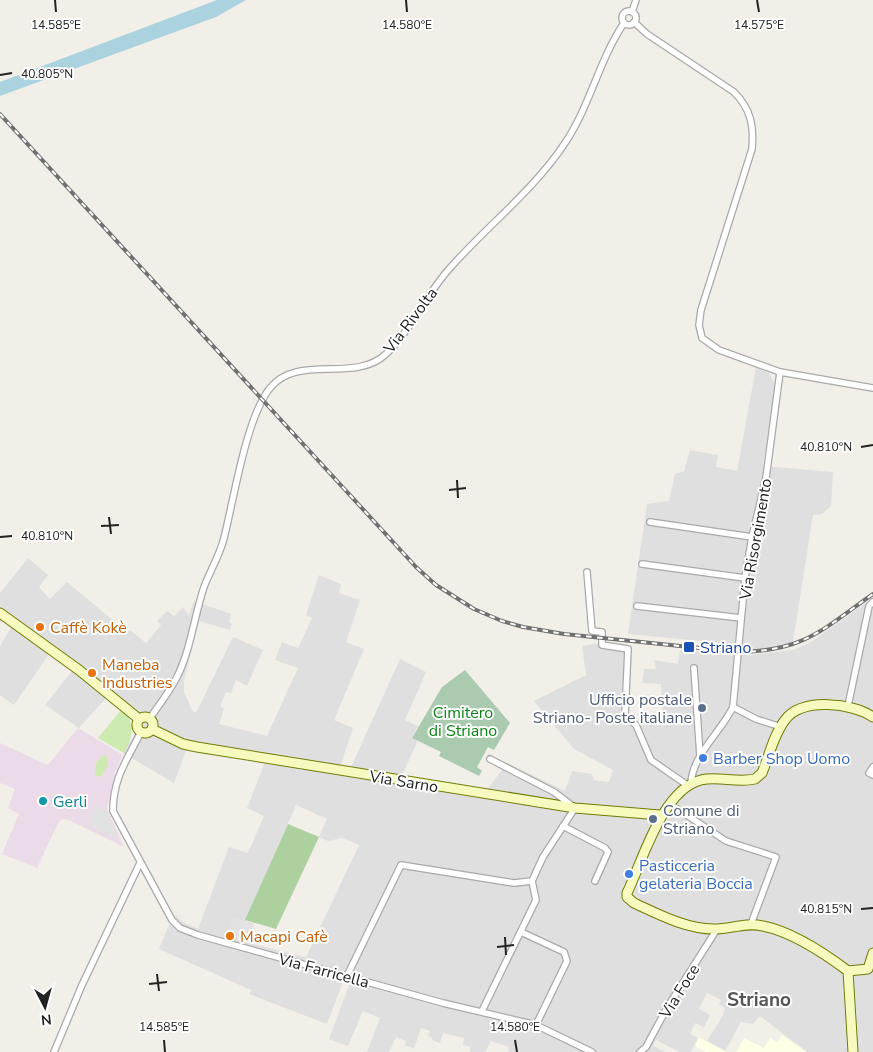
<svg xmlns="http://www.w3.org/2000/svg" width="873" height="1052" viewBox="0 0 873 1052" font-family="'Nunito Sans',sans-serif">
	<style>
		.residential { fill: #e0dfdf; fill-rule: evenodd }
		.industrial { fill: #ebdbe8 }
		.education { fill: #ffffe5 }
		.grass { fill: #cdebb0 }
		.forest { fill: #add19e }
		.cemetery { fill: #aacbaf }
		.parking { fill: #e2e2e2 }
		.water { fill: #aad3df }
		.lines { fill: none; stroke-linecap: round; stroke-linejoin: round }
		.street-casing { stroke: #a9a9a9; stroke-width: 8 }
		.secondary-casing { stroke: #707d05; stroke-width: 11 }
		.street { stroke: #fff; stroke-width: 5.5 }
		.secondary { stroke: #f7fabf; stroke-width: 9 }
		.rail-casing { stroke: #707070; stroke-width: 4 }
		.rail { stroke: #fff; stroke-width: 2; stroke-dasharray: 5.5; stroke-linecap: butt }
		.ticks { fill: none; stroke: #222; stroke-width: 2 }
		.food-dot { fill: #e8710a; stroke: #fff; stroke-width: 2 }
		.transit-dot { fill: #1a4fb4; stroke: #fff; stroke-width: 2 }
		.service-dot { fill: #5c6f8a; stroke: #fff; stroke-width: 2 }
		.shop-dot { fill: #3f7fe0; stroke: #fff; stroke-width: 2 }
		.culture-dot { fill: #0f9aa8; stroke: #fff; stroke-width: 2 }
		.labels { text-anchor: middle; stroke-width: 4; stroke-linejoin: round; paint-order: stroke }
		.street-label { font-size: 16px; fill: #222; stroke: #fff }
		.food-label { font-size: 16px; fill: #c56008; stroke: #fff; text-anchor: start }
		.transit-label { font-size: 16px; fill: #164399; stroke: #fff; text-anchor: start }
		.service-label { font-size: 16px; fill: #4e5e75; stroke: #fff; text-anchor: end }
		.park-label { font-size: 16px; fill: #0c8416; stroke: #fff }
		.shop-label { font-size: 16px; fill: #366cbe; stroke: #fff; text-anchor: start }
		.culture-label { font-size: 16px; fill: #0d838f; stroke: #fff; text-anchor: start }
		.quarter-label { font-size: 19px; font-weight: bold; fill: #555; stroke: #fff }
		.ticks-label { font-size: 12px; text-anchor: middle; fill: #222; stroke: #fff; stroke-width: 4; stroke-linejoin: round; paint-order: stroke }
	</style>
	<rect width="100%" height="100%" fill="#f2efe9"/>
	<g class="residential">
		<path d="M756,367L769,373L775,385L763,466L833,472L831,506L822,514L813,515L793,642L773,648L747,650L723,647L711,642L628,634L647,504L669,501L675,474L684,471L690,450L718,455L716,467L737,471Z"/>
		<path d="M28,558L48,575L39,587L50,599L67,582L127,632L130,630L146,643L161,625L157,621L167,611L174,616L183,607L189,615L194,601L231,614L229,622L232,624L230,630L199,621L184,680V692L192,710L196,713L233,637L263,650L247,686L236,680L231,693L226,692L220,706L224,709L219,724L267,736L298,668L275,660L282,642L298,648L312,618L306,615L319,575L341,584L339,593L360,600L346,642L364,649L334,720L353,728L340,767H351L400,659L426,672L405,720L418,726L412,737L418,740L402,776L487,790L507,763L565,791L572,771L592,774L594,780L609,782L613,770L574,749L534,701L586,675L582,646L599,643L630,646L626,714L636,722L647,716H663L661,684L642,683L644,669H656L654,660L678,664L680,650L750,655L793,650L811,642L873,598V1052H807L760,1016L753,1024L741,1022L725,1051L707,1041L722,1017L725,1008L719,1004L721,1000L707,993L699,1009L710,1015L704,1027L695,1023L690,1034L698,1038L691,1052H680L656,1040L653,1046L666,1052H508L509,1047L491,1041L485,1052H470V1047L463,1045L464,1038L443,1033L440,1043L432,1040V1038L428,1036L430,1031L421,1028L414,1049L405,1045L406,1041L396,1037L389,1052H367L380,1018L363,1011L348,1046L329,1039L350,983L343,982L327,1024L249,994L251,990L159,949L169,925L176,915L181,921L198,929L229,847L248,853L264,816L247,808L265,762L187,748L174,783L123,753L134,735L132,719L107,697L79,728L45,705L72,671L49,654L14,705L0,695V646L11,627L2,620L0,623V593ZM296,805L327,819L319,837L328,841L342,838L359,845L306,957L237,940Z"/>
	</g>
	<path class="industrial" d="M78,728L123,755L115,772L107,809L124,847L69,820L62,819L58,823L37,868L2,854L19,814L8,808L15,789L0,783V743L48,765Z"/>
	<g class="education">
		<path d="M782,1035L807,1052H736L744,1038L764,1048L770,1038L777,1042Z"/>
		<path d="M699,1037L725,1051L728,1052H706L695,1046Z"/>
	</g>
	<g class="grass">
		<path d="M122,709C136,724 133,736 124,753L98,738Z"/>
		<path d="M106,755C111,763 106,770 101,776L97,777L95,774L96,763L102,756Z"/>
	</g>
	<path class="forest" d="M288,824L319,837L276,929L245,920Z"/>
	<path class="cemetery" d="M465,670L510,723L494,750L488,747L477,767L482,771L479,776L439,756L441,752L412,738L442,687Z"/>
	<g class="parking">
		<path d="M96,806L106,811L118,836L113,838L88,825Z"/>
		<path d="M232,918L254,923L249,942L239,940L240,934L229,931Z"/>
	</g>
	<path class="water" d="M217,0H246L216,17L186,28L0,96V82Z"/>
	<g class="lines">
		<g class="street-casing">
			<g id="street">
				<circle cx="629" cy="18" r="7"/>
				<path d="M632,12L636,0"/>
				<path d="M634,22L647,34L734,92C751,109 754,126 752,149L701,310L699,325L702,338L719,350L780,372L873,388"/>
				<path d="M650,522L752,537"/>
				<path d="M642,564L745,578"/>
				<path d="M587,572L592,631L602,632V645L628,649L625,716L636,725L651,760L687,785"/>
				<path d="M637,606L741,618"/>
				<path d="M694,668L700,756"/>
				<path d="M848,706L869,606L873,602"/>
				<path d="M733,707L756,719L781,727"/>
				<path d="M150,718C159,705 170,691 177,677C191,649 194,617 204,587C210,571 220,555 224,538C234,499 246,418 270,388C298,353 354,384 386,354C412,330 426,294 450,268C487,226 534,190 565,143C590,106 599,60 624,23"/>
				<path d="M141,732C127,760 113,778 113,811L172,920L180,928L198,935L443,1003L536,1025L592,1052"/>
				<path d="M873,767L869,773L873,775"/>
				<path d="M691,784C692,755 721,732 733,707L745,578L752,537L766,478L780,372"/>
				<path d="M670,804L726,841L776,857L751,924"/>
				<path d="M563,826L605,848L608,852L595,881"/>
				<path d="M521,932L564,952L567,961L536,1025"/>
				<path d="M347,976L401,865L514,883L532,881"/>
				<path d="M482,1011L536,900L532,881L543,857L575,808L554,792L490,759"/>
				<path d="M54,1052L82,985L140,863"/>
				<path d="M640,1052L646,1047L667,1008L717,929"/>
			</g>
		</g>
		<g class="secondary-casing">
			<g id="secondary">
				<path d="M0,613L79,670L139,719"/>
				<circle cx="145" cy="725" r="8"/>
				<path d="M152,729L183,744L197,747L575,808L660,815"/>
				<path d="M848,971C824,953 793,932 763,926C744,922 732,929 714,929C686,929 658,914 634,903L627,897V893C643,860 662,790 701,780C718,776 737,783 755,779L762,773C769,756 774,734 785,720C802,697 853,703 873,717"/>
				<path d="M848,971L853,1052"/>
				<path d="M848,971L868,969L873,953"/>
			</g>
		</g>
		<use href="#street" class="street"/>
		<use href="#secondary" class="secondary"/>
		<g class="rail-casing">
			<path id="rail" d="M0,114L416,567L436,585L474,609L502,621L523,627L564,634L738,652C804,651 822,630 873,594"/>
		</g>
		<use href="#rail" class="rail"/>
	</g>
	<path class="ticks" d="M55,0L56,12M406,0L407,12M757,0L759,12M0,75L12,73M861,447L873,445M457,480L458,498M449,490L466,488M109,517L111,534M101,526L119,525M0,537L12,536M861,909L873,908M505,937L506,955M497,947L514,945M157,974L159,991M149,984L167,982M164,1040L165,1052M515,1040L517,1052"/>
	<g class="food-dot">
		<circle cx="40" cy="627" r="5"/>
		<circle cx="92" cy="673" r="5"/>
		<circle cx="230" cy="936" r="5"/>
	</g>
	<rect class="transit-dot" x="683" y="641" width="12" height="12" rx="2.5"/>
	<g class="service-dot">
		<circle cx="702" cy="708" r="5"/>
		<circle cx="653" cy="819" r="5"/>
	</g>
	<g class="shop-dot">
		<circle cx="703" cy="758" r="5"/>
		<circle cx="629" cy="874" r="5"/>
	</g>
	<circle class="culture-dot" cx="43" cy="801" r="5"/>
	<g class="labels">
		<g class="street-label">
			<text transform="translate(410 320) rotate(-53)" y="6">Via Rivolta</text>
			<text transform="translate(755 539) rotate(-80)" y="6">Via Risorgimento</text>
			<text transform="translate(404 781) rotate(9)" y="6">Via Sarno</text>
			<text transform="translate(324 970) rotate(15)" y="6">Via Farricella</text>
			<text transform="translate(679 991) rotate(-58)" y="6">Via Foce</text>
		</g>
		<g class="food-label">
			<text x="50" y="633">Caffè Kokè</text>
			<text x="102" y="670">Maneba<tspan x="102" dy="18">Industries</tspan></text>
			<text x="240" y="942">Macapi Cafè</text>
		</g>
		<g class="transit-label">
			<text x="700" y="653">Striano</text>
		</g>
		<g class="service-label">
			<text x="692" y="705">Ufficio postale<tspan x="692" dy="18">Striano- Poste italiane</tspan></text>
			<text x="663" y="816" text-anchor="start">Comune di<tspan x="663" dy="18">Striano</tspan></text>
		</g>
		<g class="park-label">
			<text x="463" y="718">Cimitero<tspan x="463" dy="18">di Striano</tspan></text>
		</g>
		<g class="shop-label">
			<text x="713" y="764">Barber Shop Uomo</text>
			<text x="639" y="871">Pasticceria<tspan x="639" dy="18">gelateria Boccia</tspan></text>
		</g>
		<g class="culture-label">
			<text x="53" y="807">Gerli</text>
		</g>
		<g class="quarter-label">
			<text x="759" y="1006">Striano</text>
		</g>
	</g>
	<g class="ticks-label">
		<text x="56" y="29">14.585°E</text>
		<text x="407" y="29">14.580°E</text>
		<text x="759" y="29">14.575°E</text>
		<text x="47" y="78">40.805°N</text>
		<text x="826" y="451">40.810°N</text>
		<text x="47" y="540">40.810°N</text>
		<text x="826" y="913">40.815°N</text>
		<text x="164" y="1031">14.585°E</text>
		<text x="515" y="1031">14.580°E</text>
	</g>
	<g transform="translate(45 1007) rotate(174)" stroke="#ffffff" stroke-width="4" paint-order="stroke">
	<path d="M0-4L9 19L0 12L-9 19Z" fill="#222222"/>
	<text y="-8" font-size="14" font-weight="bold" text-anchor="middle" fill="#222222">N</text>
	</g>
</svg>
